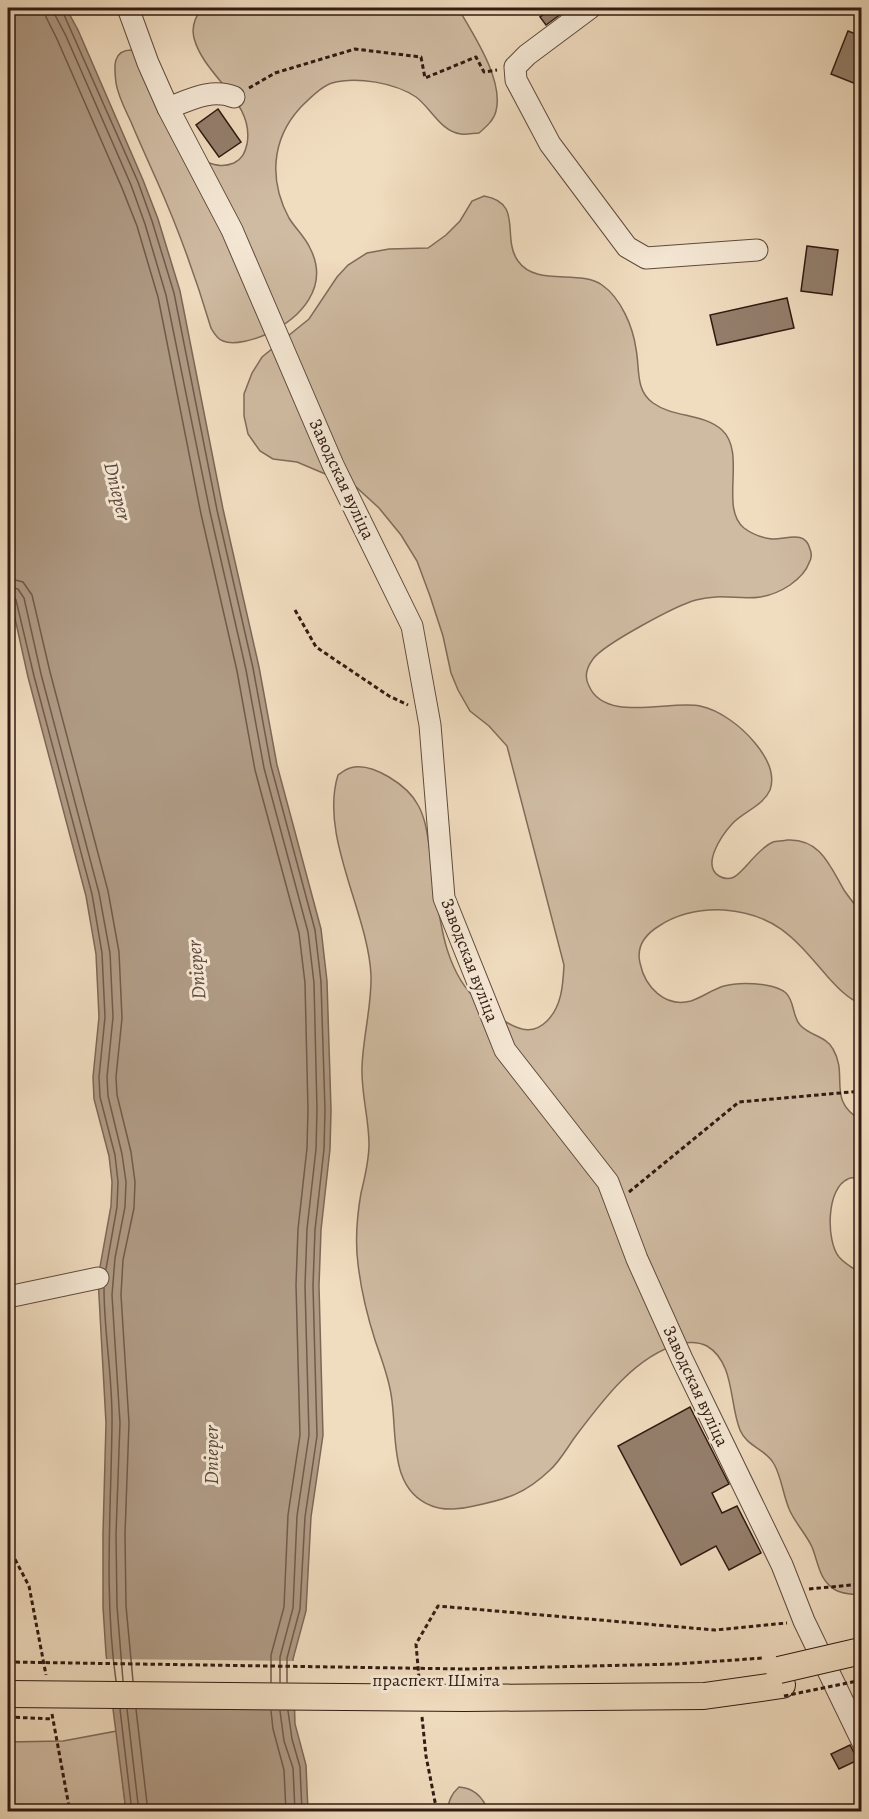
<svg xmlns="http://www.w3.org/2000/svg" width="869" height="1819" viewBox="0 0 869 1819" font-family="Alegreya,serif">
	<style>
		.green { fill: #cfbba2; stroke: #806b5a; stroke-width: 1.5 }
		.water { fill: #af9a84; stroke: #7c6756; stroke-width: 1.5 }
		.pier { fill: #f0dcbf }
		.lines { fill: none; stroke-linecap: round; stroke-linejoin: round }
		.shore { stroke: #705a4b; stroke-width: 1.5 }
		.building { fill: #947f6c; stroke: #301b12; stroke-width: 1.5 }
		.minor-casing { stroke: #604b3d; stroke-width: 23 }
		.major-casing { stroke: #301b12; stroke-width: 28 }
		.path { stroke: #301b12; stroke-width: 3; stroke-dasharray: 4.5 3; stroke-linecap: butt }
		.minor { stroke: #f5e8d5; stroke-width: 21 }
		.major { stroke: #f0dcbf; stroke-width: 26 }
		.major-bridge-casing { stroke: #301b12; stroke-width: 28; stroke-linecap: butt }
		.path-bridge { stroke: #301b12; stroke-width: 3; stroke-dasharray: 4.5 3; stroke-linecap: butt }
		.major-bridge { stroke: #f0dcbf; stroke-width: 26 }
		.labels { text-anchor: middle; stroke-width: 6; stroke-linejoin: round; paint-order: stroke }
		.street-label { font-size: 18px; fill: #301b12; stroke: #f5e8d5 }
		.water-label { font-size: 20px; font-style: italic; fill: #5c473a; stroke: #f5e8d5 }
	</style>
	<rect width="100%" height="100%" fill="#f0dcbf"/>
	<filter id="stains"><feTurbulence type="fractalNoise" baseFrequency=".00333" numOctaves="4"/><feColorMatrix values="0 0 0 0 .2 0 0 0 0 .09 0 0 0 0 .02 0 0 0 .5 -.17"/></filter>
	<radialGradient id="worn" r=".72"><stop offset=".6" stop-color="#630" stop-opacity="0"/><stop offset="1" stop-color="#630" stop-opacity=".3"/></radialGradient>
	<g class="green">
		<path d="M202,8H458C473,34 504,80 496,111C494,120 486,127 479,133C474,133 467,135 461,134C441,132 431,108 416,97C395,83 357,76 332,83C321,86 308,100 300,108C271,140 269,181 289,218C295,228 305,237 310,248C330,287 301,318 267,334C256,339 234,346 223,341C217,339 214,333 211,328C196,278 178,228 157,181C148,161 139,141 131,122C125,109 118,96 116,83C114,67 112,49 133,50L207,162C217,166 224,167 234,163C242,159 245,153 247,144C255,101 204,77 194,38C191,26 195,17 202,8Z"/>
		<path d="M484,196C524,203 501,237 518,261C536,287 579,269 602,285C621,298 633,327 636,349C640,369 635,390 653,403C674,418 703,413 722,430C747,453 719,508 744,528C752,534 763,538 772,539C785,540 805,529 810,549C812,554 812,558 809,563C806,572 797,580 790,585C754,609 732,590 696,600C677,605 604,644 593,659C587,667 584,677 589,686C605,723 669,700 700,706C720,710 742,727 755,743C765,755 776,773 770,790C763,806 743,812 732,824C722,835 701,865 719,876C724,879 730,879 734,877C745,871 757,849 773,842C775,841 784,841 787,840C820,838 830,866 844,890C849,898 858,907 861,915C863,921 861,931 861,937C861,960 861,982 861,1004C847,998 838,988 827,976C795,939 776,914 724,910C700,909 679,913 659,926C646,934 636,946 640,963C645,987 665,1008 691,1001C703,997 713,989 724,986C738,982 751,983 765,985C772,986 780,988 786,993C795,1002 792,1016 800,1025C810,1036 826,1036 833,1049C849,1076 826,1100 861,1120V1179C857,1178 851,1177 848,1179C826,1188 826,1241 839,1257C845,1264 854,1269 861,1273V1595C850,1594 837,1594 829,1585C819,1576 817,1559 812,1547C806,1534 796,1524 790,1511C783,1496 782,1478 774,1464C766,1449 747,1447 740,1430C729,1403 735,1363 707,1346C699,1342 688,1342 679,1344C635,1356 602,1401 575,1437C567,1448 560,1461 550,1470C525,1494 507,1499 474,1506C462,1509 444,1511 432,1506C387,1489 398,1432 391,1394C388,1375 381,1358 375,1340C367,1315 361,1290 358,1264C355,1241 357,1216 361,1193C365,1177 369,1161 369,1144C369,1119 361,1093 362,1067C363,1036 372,1005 371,975C368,912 319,836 338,775C341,773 346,769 350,768C372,761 408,786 418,805C427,821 428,841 431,859C439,907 440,969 480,1003C488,1010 498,1016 506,1022C521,1031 534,1034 547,1021C562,1006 563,984 564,965L507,746L489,726L470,711L458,690L451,673L443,636L430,596L417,561L401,535L379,508L356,487L297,462L273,459L260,451L248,434L244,416V394L252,373L262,357L309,319L337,277L348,265L367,253L389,249L428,248L446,235L460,221L472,201Z"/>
		<path d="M117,1731L126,1811H8V1742L63,1741Z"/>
		<path d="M459,1787C474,1788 483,1797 488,1811H447C449,1801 451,1794 459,1787Z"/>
	</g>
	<path class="water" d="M8,8H66L78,30L143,180L158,219L180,291L223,509L259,667L277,765L321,929L327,981L331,1110L330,1149L321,1230L319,1286L323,1435L311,1517L306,1611L293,1659L295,1724L306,1765L308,1811H126L106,1654L103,1607V1534L106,1423L98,1278L111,1206L112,1182L109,1156L94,1099L93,1077L99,1017L96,954L86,896L28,677L8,587Z"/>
	<path class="pier" d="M104,1659L296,1661L297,1707L110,1705Z"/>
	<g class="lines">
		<g class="shore">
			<path d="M45,8L46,17L57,39L122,188L137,226L158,297L201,514L237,671L255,770L299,933L305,983L308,1110L307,1148L298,1229L296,1285L300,1435L288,1515L284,1607L271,1655V1682"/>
			<path d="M54,8L55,15L66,36L131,185L145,224L166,295L210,512L246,670L264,768L308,932L314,983L317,1110L316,1149L307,1229L305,1286L309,1435L297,1516L293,1608L280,1657V1682"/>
			<path d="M61,8L138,182L152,221L174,293L217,510L253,668L271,766L315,930L321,982L325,1110L324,1149L315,1230L313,1286L317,1436L305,1517L300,1609L287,1658V1682"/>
			<path d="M8,578L23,582L32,595L50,672L108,891L119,952L122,1018L116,1077L117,1095L131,1152L135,1182L134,1208L123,1260L121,1295L129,1423L125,1534L126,1606L133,1681"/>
			<path d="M8,587L18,589L24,598L41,674L99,893L110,953L113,1017L107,1077L108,1096L122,1154L126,1182L125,1207L115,1258L112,1295L120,1423L116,1534L117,1606L123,1681"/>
			<path d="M8,594L13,595L16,600L34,676L92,894L102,953L105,1017L99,1077L100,1097L115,1155L118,1182L117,1207L106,1269"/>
			<path d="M104,1288C104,1334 113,1379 112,1425C111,1510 104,1596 116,1681"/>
			<path d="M120,1709L132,1812"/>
			<path d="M127,1709L139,1812"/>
			<path d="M136,1709L148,1812"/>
			<path d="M271,1711L273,1729L284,1770L286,1812"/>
			<path d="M280,1711L284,1741L293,1768L295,1812"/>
			<path d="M288,1711L292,1739L300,1767L302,1812"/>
		</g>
	</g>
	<g class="building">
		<path d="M552,8H569L546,25L540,17Z"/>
		<path d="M848,31L861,36V86L831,74Z"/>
		<path d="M218,109L241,142L219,157L196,125Z"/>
		<path d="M807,246L838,250L832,295L801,291Z"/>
		<path d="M787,298L794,328L717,345L710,315Z"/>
		<path d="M690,1407L729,1484L712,1493L722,1513L737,1506L761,1553L729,1570L716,1546L681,1565L618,1446Z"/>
		<path d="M850,1745L858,1760L839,1769L831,1754Z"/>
	</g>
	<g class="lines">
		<g class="minor-casing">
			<g id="minor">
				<path d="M128,8L148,63L168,108L232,230L333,465L412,626L430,725L444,898L505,1050L608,1182L637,1259L682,1359L782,1565L804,1621L862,1741"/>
				<path d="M590,8L527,55L515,67L516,80L550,144L627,247L646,258L757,250"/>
				<path d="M168,108C190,100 211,88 234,97"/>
				<path d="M8,1297L98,1278"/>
			</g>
		</g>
		<g class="major-casing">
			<path id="major" d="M465,1698L704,1696L782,1685"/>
		</g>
		<g class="path">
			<path d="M249,88L275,73L355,49L421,57L425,78L476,57L484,72L497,70"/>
			<path d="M295,610L316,647L389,696L408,705"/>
			<path d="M629,1192L739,1102L862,1091"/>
			<path d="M8,1546L29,1586L46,1675"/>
			<path d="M809,1589L862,1584"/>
			<path d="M465,1669L676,1664L763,1658"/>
			<path d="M419,1678L416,1644L438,1606L715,1630L787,1623"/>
			<path d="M52,1714L70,1812"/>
			<path d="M8,1717L53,1719"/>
			<path d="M422,1717L426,1756L437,1812"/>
		</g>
		<use href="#minor" class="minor"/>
		<use href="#major" class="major"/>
		<g class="major-bridge-casing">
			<g id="major-bridge">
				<path d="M779,1670L861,1651"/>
				<path d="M8,1694L465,1698"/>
			</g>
		</g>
		<g class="path-bridge">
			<path d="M8,1662L465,1669"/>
			<path d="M784,1696L862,1680"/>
		</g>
		<use href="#major-bridge" class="major-bridge"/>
	</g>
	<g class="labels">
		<g class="street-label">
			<text transform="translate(342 479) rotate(65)" y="6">Заводская вуліца</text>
			<text transform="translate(470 960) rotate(69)" y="6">Заводская вуліца</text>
			<text transform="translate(696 1386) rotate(65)" y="6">Заводская вуліца</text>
			<text x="436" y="1686">праспект Шміта</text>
		</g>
		<g class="water-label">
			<text transform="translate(118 491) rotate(76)" y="7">Dnieper</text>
			<text transform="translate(196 970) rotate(-95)" y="7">Dnieper</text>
			<text transform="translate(211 1455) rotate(-90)" y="7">Dnieper</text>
		</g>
	</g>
	<rect width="869" height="1819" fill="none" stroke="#f0dcbf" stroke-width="30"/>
	<rect x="9" y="9" width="851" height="1801" fill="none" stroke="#301b12" stroke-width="3"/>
	<rect x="15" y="15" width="839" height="1789" fill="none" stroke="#301b12" stroke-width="1.5"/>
	<rect width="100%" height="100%" filter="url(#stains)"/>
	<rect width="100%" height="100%" fill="url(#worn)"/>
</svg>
